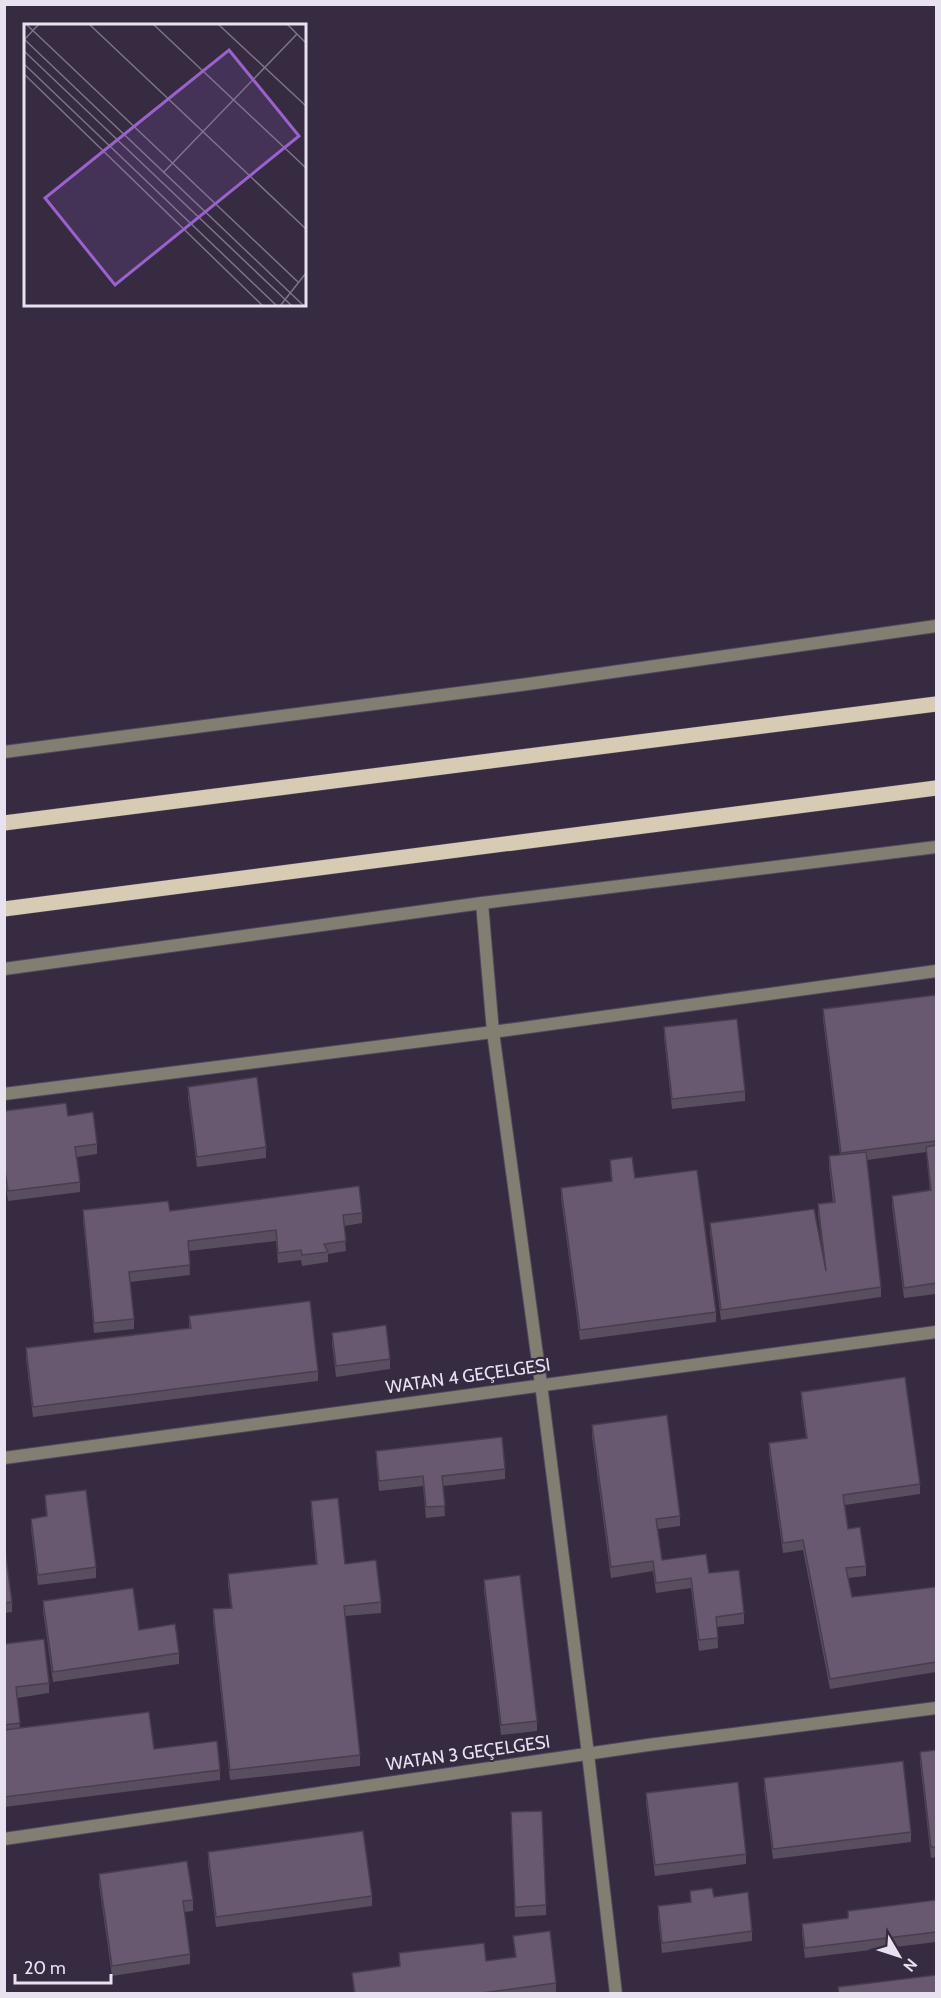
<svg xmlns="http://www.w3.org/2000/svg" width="941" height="1998" viewBox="0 0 941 1998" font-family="Cabin,sans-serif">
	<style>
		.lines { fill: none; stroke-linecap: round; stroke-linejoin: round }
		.minor-casing { stroke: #52485d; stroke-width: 14 }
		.primary-casing { stroke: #52485d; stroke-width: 16 }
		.minor { stroke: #837e72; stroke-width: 12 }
		.primary { stroke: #d7cbb3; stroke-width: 15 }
		.wall { fill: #594d60 }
		.building { fill: #685970; stroke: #493e4e; stroke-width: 1.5 }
		.labels { text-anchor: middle; stroke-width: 4.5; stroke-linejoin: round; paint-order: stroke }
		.street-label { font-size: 18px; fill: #e7e1f0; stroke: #362b41 }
		.inset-road { fill: none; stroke: #7d7487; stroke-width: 1.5 }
		.view { fill: #9b62ce; fill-opacity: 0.15; stroke: #9b62ce; stroke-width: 3 }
		.inset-edge { fill: none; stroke: #e7e1f0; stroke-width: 3 }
	</style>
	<rect width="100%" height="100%" fill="#362b41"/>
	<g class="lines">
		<g class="minor-casing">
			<g id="minor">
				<path d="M4,752L528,684L936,626"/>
				<path d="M482,903L493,1032L541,1384L588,1754L616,1994"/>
				<path d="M4,969L482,903L936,847"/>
				<path d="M4,1094L493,1032L936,971"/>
				<path d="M4,1458L936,1332"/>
				<path d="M4,1839L648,1745L936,1708"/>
			</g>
		</g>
		<g class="primary-casing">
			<g id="primary">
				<path d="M4,823L936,704"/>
				<path d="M4,909L936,788"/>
			</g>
		</g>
		<use href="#minor" class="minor"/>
		<use href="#primary" class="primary"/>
	</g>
	<g class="wall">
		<path d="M936,995V1294L904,1298L892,1206V1196L930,1191L926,1152L867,1160L881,1287V1297L721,1320L710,1233V1223L823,1254L818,1214V1204L833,1202L829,1166V1156L840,1155L823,1019V1009Z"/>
		<path d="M664,1027L745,1091V1101L672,1109L664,1037Z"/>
		<path d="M188,1087L266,1147V1158L197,1167L188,1097Z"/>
		<path d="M4,1111L68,1116L97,1144V1154L77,1157L80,1182V1192L8,1201L4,1173Z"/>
		<path d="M610,1160L635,1178L716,1312V1322L580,1340L561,1198V1188L611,1181Z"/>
		<path d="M83,1210L362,1213V1223L344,1226L346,1251L328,1254V1262L302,1266L301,1260L278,1263L276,1241L189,1251L190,1275L130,1282L134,1319V1329L94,1333L83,1220Z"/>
		<path d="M189,1316L318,1371V1381L33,1417L26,1358V1348L189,1328Z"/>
		<path d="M332,1333L390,1359V1369L336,1377L332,1343Z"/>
		<path d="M801,1392L920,1484V1494L845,1505L848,1529L866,1566V1576L848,1578L852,1597L936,1587V1672L830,1689L803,1550L783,1553L769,1453V1443L806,1438L801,1402Z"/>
		<path d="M592,1425L680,1516V1526L658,1529L662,1560L709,1573L744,1613V1624L717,1627L718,1648L699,1651L691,1588L656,1593L653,1571L611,1578L592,1436Z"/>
		<path d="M376,1451L505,1469V1479L443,1486L445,1516L426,1518L423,1486L379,1491L376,1461Z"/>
		<path d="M45,1495L96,1567V1578L38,1585L31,1529V1519L46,1517Z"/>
		<path d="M311,1501L345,1564L381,1602V1613L345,1616L360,1755V1766L230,1780L213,1620V1609L231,1608L228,1585V1574L316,1565L311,1511Z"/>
		<path d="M4,1543L12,1602V1612L4,1613Z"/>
		<path d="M484,1580L537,1721V1731L501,1735L484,1590Z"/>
		<path d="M43,1601L139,1630L179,1653V1664L53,1682L43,1611Z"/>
		<path d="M4,1644L49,1683V1693L17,1698L20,1728L154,1749L220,1770V1780L4,1807Z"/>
		<path d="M936,1750V1857L931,1858L920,1762V1752Z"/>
		<path d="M764,1778L911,1832V1842L773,1859L764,1788Z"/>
		<path d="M646,1793L746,1854V1864L655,1876L646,1803Z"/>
		<path d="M511,1823L546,1905V1915L515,1917Z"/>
		<path d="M208,1852L372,1896V1906L216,1927L208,1863Z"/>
		<path d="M99,1874L193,1900V1911L184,1912L190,1954V1964L112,1976L99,1884Z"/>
		<path d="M690,1891L714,1897L752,1931V1941L662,1953L658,1917V1906L690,1902Z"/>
		<path d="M936,1900V1942L805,1958L802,1934V1924L848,1918V1911Z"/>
		<path d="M513,1936L556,1983V1994H354L352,1973L399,1967V1953L486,1961L515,1957Z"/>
	</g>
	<g class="building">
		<path d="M936,995V1141L841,1153L823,1009Z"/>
		<path d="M737,1019L745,1091L672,1099L664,1027Z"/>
		<path d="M257,1077L266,1147L197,1157L188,1087Z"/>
		<path d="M66,1103L68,1116L93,1112L97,1144L75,1147L80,1182L8,1191L4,1163V1111Z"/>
		<path d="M936,1145V1283L904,1288L892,1196L931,1190L926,1147Z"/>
		<path d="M866,1152L881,1287L721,1310L710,1223L814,1209L826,1271L818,1204L835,1202L829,1156Z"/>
		<path d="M632,1157L635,1178L697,1170L716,1312L580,1330L561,1188L612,1181L610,1160Z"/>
		<path d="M359,1186L362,1213L343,1215L346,1241L324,1244L328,1252L302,1255L301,1250L278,1253L276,1230L188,1241L190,1265L129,1272L134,1319L94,1323L83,1210L168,1201L170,1211Z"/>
		<path d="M310,1301L318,1371L33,1407L26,1348L191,1328L189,1316Z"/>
		<path d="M386,1325L390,1359L336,1366L332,1333Z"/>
		<path d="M905,1377L920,1484L843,1495L848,1529L860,1527L866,1566L846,1568L852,1597L936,1587V1662L830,1679L803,1540L783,1543L769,1443L807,1438L801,1392Z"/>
		<path d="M667,1415L680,1516L656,1519L662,1560L706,1554L709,1573L739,1570L744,1613L716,1617L718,1638L699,1640L691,1578L656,1583L653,1561L611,1567L592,1425Z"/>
		<path d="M502,1437L505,1469L442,1476L445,1506L426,1507L423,1476L379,1481L376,1451Z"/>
		<path d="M86,1490L96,1567L38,1575L31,1519L47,1516L45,1495Z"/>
		<path d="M338,1498L345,1564L376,1560L381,1602L344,1606L360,1755L230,1770L213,1609L232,1608L228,1574L317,1564L311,1501Z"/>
		<path d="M4,1543L12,1602L4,1603Z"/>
		<path d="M520,1575L537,1721L501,1725L484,1580Z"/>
		<path d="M133,1588L139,1630L175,1624L179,1653L53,1672L43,1601Z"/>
		<path d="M44,1639L49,1683L16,1687L20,1723L4,1725V1644Z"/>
		<path d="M149,1712L154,1749L217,1741L220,1770L4,1797V1730Z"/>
		<path d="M936,1750V1847H931L920,1752Z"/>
		<path d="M903,1761L911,1832L773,1849L764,1778Z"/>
		<path d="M738,1782L746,1854L655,1865L646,1793Z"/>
		<path d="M542,1811L546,1905L515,1907L511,1812Z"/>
		<path d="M363,1831L372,1896L216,1917L208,1852Z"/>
		<path d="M187,1861L193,1900L183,1901L190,1954L112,1966L99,1874Z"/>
		<path d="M712,1888L714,1897L748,1892L752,1931L662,1943L658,1906L691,1902L690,1891Z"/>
		<path d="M936,1900V1932L805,1948L802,1924L848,1918V1911Z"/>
		<path d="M550,1931L556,1983L474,1994H355L352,1973L400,1966L399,1953L484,1943L486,1961L516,1957L513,1936Z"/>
		<path d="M936,1975V1994H839L838,1987Z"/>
	</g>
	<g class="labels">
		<g class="street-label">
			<text transform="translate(468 1376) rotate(-8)" y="6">WATAN 4 GEÇELGESI</text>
			<text transform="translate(468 1753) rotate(-8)" y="6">WATAN 3 GEÇELGESI</text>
		</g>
	</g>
	<g transform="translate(24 24)">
		<rect width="282" height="282" fill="#362b41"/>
		<path class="inset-road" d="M2,0L274,258M65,0L282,205M129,0L282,144M194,0L282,82M263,0L282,19M0,15L280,282M0,16L15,0M0,27L268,282M0,40L253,282M0,50L239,282M139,149L273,10M256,282L282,249"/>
		<path class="view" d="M205,26L275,112L91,261L21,174Z"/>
		<rect width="282" height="282" class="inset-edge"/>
	</g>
	<rect width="941" height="1998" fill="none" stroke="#e7e1f0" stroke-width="12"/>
	<g transform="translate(899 1956) rotate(129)" stroke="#362b41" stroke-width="4.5" paint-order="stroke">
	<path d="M0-4.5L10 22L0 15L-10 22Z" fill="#e7e1f0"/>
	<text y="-9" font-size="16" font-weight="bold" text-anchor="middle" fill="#e7e1f0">N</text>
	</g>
	<path d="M15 1974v9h96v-9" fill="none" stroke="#e7e1f0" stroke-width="3"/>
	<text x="24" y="1974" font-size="18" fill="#e7e1f0" stroke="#362b41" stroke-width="4.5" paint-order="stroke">20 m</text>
</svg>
